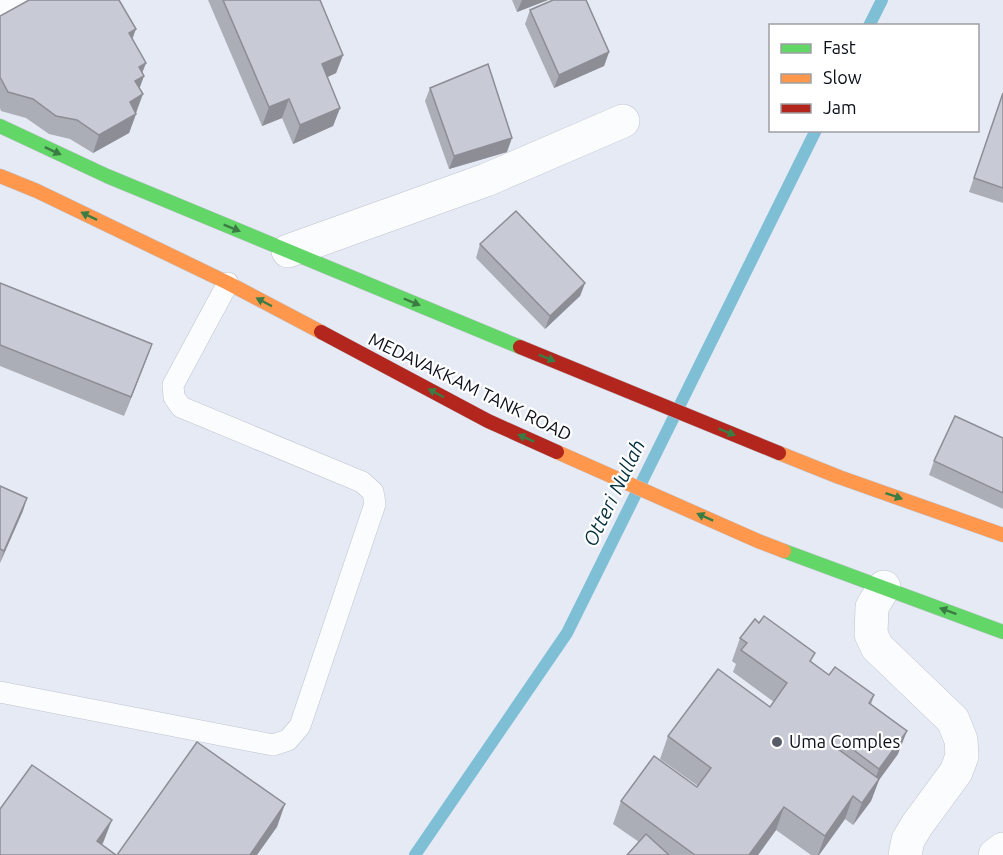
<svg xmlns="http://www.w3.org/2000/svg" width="1003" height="855" viewBox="0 0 1003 855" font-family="Ubuntu,sans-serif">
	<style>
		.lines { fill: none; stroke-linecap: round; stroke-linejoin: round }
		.stream { stroke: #7fbfd6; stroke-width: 12 }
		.lane-casing { stroke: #bfc4ce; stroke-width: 22 }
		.street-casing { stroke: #bfc4ce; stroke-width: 34 }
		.fast-casing { stroke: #bfc4ce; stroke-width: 15 }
		.slow-casing { stroke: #bfc4ce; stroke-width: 15 }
		.jam-casing { stroke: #bfc4ce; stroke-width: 15 }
		.lane { stroke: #fbfcfd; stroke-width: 21 }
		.street { stroke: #fbfcfd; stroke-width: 33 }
		.fast { stroke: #63d668; stroke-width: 14 }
		.slow { stroke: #ff974d; stroke-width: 14 }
		.jam { stroke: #b3261e; stroke-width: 14 }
		.wall { fill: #acaeb7 }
		.shaded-wall { fill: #8c8d95 }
		.building { fill: #c8cad5; stroke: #8c8d95; stroke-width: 1.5 }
		.oneway { fill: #3b7c44 }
		.poi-dot { fill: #575c66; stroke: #fff; stroke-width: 2 }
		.labels { text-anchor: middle; stroke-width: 4.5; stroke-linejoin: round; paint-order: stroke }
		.street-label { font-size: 18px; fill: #0b0f19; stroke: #fff }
		.poi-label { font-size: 18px; fill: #0b0f19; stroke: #fff; text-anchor: start }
		.water-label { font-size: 20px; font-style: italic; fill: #05303d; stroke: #fff }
	</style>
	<rect width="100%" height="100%" fill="#e5eaf4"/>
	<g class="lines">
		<g class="stream">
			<path d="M869,26L882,0"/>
			<path d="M415,855L567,633L816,130"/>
		</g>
		<g class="lane-casing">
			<path id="lane" d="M0,692L273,745L288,740L300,726L375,504L373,492L362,482L181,407L174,397L173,385L228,283"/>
		</g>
		<g class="street-casing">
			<g id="street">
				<path d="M0,5L12,0"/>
				<path d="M288,251L486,180L623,121"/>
				<path d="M884,587L872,607L871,634L877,647L953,720L961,740L962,756L956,772L917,825L908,840L905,855"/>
				<path d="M995,855L1003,849"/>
			</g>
		</g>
		<g class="fast-casing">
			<g id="fast">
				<path d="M0,126L107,176L520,347"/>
				<path d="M784,551L1003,632"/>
			</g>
		</g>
		<g class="slow-casing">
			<g id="slow">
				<path d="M0,176L37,191L228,283L321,332"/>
				<path d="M557,452L758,541L784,551"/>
				<path d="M779,453L839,477L1003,535"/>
			</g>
		</g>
		<g class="jam-casing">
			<g id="jam">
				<path d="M321,332L488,421L557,452"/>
				<path d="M520,347L779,453"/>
			</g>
		</g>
		<use href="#lane" class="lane"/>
		<use href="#street" class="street"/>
		<use href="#fast" class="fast"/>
		<use href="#slow" class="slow"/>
		<use href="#jam" class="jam"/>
	</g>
	<g class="wall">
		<path d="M208,0H320L343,55L336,73L327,77L340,108L333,126L293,144L282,118L262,126Z"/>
		<path d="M512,0H548L517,12Z"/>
		<path d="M121,2L132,38L146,63L142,73L144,76L139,89L136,114L129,133L93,153L70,139L49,134L26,118L1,111L0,108V16Z"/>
		<path d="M530,10L609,52L604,66L554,88L525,24Z"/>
		<path d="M430,88L507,152L449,169L425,101Z"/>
		<path d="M1003,92V203L969,192Z"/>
		<path d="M480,244L585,283L580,296L545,329L476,258Z"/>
		<path d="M0,283L152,344L124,416L0,366Z"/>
		<path d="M1003,438V509L929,475L934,461Z"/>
		<path d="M0,486L27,498L0,563Z"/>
		<path d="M740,638L812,663L829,675L874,695L871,705L898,754L879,780L871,801L853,825L845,819L819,855H811L776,830L758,855H627L639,842L613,824L621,801L697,787L698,786L660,759L668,736L770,707L774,702L733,672L736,664L732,661Z"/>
	</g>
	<g class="shaded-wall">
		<path d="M522,0H548L517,12Z"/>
		<path d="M136,29L129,48V33Z"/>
		<path d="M609,52L604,66L554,88L559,75Z"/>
		<path d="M343,55L336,73L315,83L322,64Z"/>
		<path d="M146,63L140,78L144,76L137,95L128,100L139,67Z"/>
		<path d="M143,94L136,113L130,102Z"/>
		<path d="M289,99L282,118L262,126L269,107Z"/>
		<path d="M340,108L333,126L293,144L300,125Z"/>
		<path d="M136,114L129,133L93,153L99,135Z"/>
		<path d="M512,138L507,152L449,169L454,156Z"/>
		<path d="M585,283L580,296L545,329L550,316Z"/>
		<path d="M152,344L145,363L124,416L131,397Z"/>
		<path d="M27,498L23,511L0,563L4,551Z"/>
		<path d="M907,731L898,754L879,780L871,801L853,825L862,803L871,790L879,769Z"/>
		<path d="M853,796L845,819L819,855H818L825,836Z"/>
		<path d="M285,804L277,827L257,855H250Z"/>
		<path d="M784,807L776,830L758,855H749Z"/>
		<path d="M112,820L103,843L95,855L97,841Z"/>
	</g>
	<g class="building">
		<path d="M29,0H119L136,29L129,33L146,63L139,67L144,76L135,81L143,94L130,102L136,114L99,135L77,120L56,116L33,99L8,92L0,77V16Z"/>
		<path d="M223,0H320L343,55L322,64L340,108L300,125L289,99L269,107Z"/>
		<path d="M553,0H586L609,52L559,75L530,10Z"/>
		<path d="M488,64L512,138L454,156L430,88Z"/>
		<path d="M1003,93V188L974,178Z"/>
		<path d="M516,211L585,283L550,316L480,244Z"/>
		<path d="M0,283L152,344L131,397L0,345Z"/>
		<path d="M955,416L1003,438V493L934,461Z"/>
		<path d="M0,486L27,498L4,551L0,549Z"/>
		<path d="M764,616L815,653L810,661L829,675L835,667L874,695L869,703L907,731L879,769L843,742L838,749L879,779L862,803L853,796L825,836L784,807L749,855H695L621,801L654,756L697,787L711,768L668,736L718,669L770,707L787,683L741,650L747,643L740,638L755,619L759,623Z"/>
		<path d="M197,742L285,804L250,855H117Z"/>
		<path d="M32,765L112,820L97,841L116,855H0V809Z"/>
		<path d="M646,834L669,855H627Z"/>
	</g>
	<defs><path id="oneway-solid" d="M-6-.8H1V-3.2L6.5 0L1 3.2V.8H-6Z" transform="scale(1.5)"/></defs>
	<g class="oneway">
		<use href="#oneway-solid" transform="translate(53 151) rotate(25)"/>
		<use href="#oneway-solid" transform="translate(89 216) rotate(-154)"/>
		<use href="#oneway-solid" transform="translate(232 228) rotate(22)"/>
		<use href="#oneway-solid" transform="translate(264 302) rotate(-152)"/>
		<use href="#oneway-solid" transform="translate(412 302) rotate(23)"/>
		<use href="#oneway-solid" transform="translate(547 358) rotate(22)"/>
		<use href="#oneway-solid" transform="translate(436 393) rotate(-152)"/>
		<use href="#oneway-solid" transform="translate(727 432) rotate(22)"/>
		<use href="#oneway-solid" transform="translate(526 438) rotate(-156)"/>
		<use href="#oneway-solid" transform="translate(894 496) rotate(19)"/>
		<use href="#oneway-solid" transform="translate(705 517) rotate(-156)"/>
		<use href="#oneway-solid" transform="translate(948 611) rotate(-160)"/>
	</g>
	<circle class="poi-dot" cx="777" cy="742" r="6"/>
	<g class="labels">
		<g class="street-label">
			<text transform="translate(470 387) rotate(26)" y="6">MEDAVAKKAM TANK ROAD</text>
		</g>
		<g class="poi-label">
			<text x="789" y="748">Uma Comples</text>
		</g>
		<g class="water-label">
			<text transform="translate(614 493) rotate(-64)" y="7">Otteri Nullah</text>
		</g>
	</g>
	<rect x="769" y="24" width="210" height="108" fill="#ffffff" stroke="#9d9fa3" stroke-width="1.5"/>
	<rect x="781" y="44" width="30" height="9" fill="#63d668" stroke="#9d9fa3" stroke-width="1.5"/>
	<text x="823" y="54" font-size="18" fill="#0b0f19">Fast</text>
	<rect x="781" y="74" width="30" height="9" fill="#ff974d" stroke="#9d9fa3" stroke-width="1.5"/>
	<text x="823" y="84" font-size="18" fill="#0b0f19">Slow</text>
	<rect x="781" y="104" width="30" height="9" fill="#b3261e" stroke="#9d9fa3" stroke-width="1.5"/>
	<text x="823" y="114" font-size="18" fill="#0b0f19">Jam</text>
</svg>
